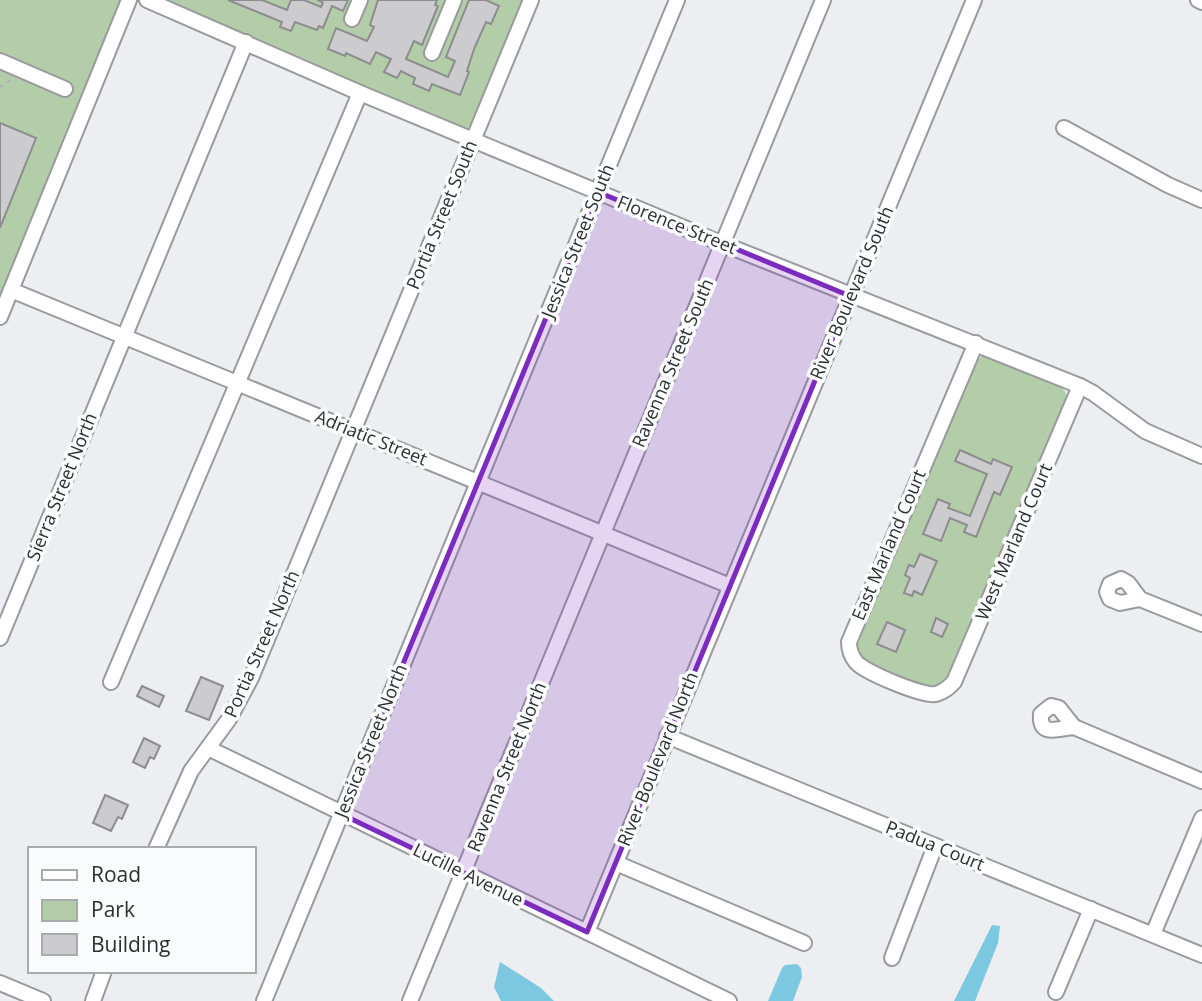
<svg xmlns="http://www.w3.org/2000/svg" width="1202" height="1001" viewBox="0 0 1202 1001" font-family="'Open Sans',sans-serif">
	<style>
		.green { fill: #b3cda8 }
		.water { fill: #7dc8e1 }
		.building { fill: #cccbce; stroke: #8d8d8f; stroke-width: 2 }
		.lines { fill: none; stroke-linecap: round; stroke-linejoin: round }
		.minor-casing { stroke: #999a9d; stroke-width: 18 }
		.path { stroke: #b0b1b3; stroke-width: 2; stroke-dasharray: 3.5 5; stroke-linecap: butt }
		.minor { stroke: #fff; stroke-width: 14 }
		.marked { fill: #7b2cbf; fill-opacity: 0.2; stroke: #7b2cbf; stroke-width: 5; stroke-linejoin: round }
		.labels { text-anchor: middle; stroke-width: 7; stroke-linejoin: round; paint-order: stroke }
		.street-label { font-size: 18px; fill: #2f2f30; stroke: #fafcfe }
	</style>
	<rect width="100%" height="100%" fill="#edeef1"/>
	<g class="green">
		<path d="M0,0H120V9L0,299Z"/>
		<path d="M159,0H526L472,126L466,129L458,128Z"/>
		<path d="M982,356H986L1057,384L1065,391L1068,400L948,680L938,688L927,689L868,665L860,658L856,642L975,362Z"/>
	</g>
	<g class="water">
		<path d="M992,925L1000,926L998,943L975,1001H954Z"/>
		<path d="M500,962L541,988L554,1001H501L494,987Z"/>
		<path d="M797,964L801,968L802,977L793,1001H768L782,968L785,965Z"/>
	</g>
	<g class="building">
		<path d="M228,0H262L287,10L291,0H304L321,7L323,3L318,0H348L343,11L332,6L323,28L319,26L317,30L295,22L291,31L280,27L282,22Z"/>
		<path d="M378,0H437L435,5L438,6L422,45L414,41L406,59L448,77L455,61L446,57L469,0H486L499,6L491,24L486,22L474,49L467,71L469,72L460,95L432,84L429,91L413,84L415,78L401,71L397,78L384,72L391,59L376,52L370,64L346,53L345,56L328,49L336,28L367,41L374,27L370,25Z"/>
		<path d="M0,123L36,138L0,228Z"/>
		<path d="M960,450L991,464L993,459L1012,467L1000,495L994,492L976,537L964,532L967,525L950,518L941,541L923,534L938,499L950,504L948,508L970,516L987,474L955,461Z"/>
		<path d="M920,554L937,561L922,595L914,591L912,596L904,593L910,578L905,575L909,565L914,567Z"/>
		<path d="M936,618L948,624L942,637L931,632Z"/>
		<path d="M887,622L905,630L896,652L877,644Z"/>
		<path d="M201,677L223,686L209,720L186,711Z"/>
		<path d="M142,686L164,696L159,707L137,696Z"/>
		<path d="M144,738L160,746L154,759L150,757L145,768L133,762Z"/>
		<path d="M105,795L128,805L122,819L118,817L111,831L93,823Z"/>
	</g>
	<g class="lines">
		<g class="minor-casing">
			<g id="minor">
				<path d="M147,0L360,93L723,244L1080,386L1093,393L1145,431L1202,456"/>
				<path d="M1198,0L1202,2"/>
				<path d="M352,19L360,0"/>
				<path d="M432,53L454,0"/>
				<path d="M0,61L65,89"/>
				<path d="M1064,128L1168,185L1202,200"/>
				<path d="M11,290L730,586"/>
				<path d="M0,317L129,0"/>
				<path d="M976,343L849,642C849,650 851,656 856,662C864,672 924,697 936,694C944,692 949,687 954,682L1080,386"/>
				<path d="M1121,579L1128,583L1140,599L1120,603L1110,599L1107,592L1110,584Z"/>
				<path d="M1140,599L1202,624"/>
				<path d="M0,638L246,42"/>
				<path d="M111,682L360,93"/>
				<path d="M1051,706L1059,708L1074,727C1059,728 1039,738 1041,714Z"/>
				<path d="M1074,727L1202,781"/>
				<path d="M667,736L1202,955"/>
				<path d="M208,748L729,1001"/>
				<path d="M156,849L191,771L229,719L251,678L531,0"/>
				<path d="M616,863L804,943"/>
				<path d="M587,932L974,0"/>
				<path d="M1153,934L1202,818"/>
				<path d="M892,958L935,846"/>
				<path d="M0,983L43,1001"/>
				<path d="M1056,992L1091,909"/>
				<path d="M93,1001L104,971"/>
				<path d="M264,1001L677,0"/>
				<path d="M410,1001L823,0"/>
			</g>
		</g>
		<path class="path" d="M0,87L11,80"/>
		<use href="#minor" class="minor"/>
	</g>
	<path class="marked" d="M598,192L850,296L587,932L341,814Z"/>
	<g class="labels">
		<g class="street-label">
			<text transform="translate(442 215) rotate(-68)" y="6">Portia Street South</text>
			<text transform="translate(677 225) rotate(22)" y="6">Florence Street</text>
			<text transform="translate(578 241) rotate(-68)" y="6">Jessica Street South</text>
			<text transform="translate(852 293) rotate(-67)" y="6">River Boulevard South</text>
			<text transform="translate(673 363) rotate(-67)" y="6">Ravenna Street South</text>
			<text transform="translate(371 438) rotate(22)" y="6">Adriatic Street</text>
			<text transform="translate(62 487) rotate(-68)" y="6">Sierra Street North</text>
			<text transform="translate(1014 542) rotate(-67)" y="6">West Marland Court</text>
			<text transform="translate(889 545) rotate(-67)" y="6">East Marland Court</text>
			<text transform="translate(262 644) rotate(-66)" y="6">Portia Street North</text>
			<text transform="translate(371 741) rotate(-68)" y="6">Jessica Street North</text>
			<text transform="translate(658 759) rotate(-68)" y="6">River Boulevard North</text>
			<text transform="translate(507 767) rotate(-68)" y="6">Ravenna Street North</text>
			<text transform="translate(935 846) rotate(22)" y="6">Padua Court</text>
			<text transform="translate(468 875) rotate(26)" y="6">Lucille Avenue</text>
		</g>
	</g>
	<rect x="28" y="847" width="228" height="126" fill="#fafcfe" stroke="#a9aaac" stroke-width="2"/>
	<rect x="42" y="870" width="35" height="10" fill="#ffffff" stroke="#a9aaac" stroke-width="2"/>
	<text x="91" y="882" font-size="21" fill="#2f2f30">Road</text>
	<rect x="42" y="900" width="35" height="21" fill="#b3cda8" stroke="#a9aaac" stroke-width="2"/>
	<text x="91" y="917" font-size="21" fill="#2f2f30">Park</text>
	<rect x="42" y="934" width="35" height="21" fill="#cccbce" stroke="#a9aaac" stroke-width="2"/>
	<text x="91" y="952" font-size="21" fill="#2f2f30">Building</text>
</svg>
